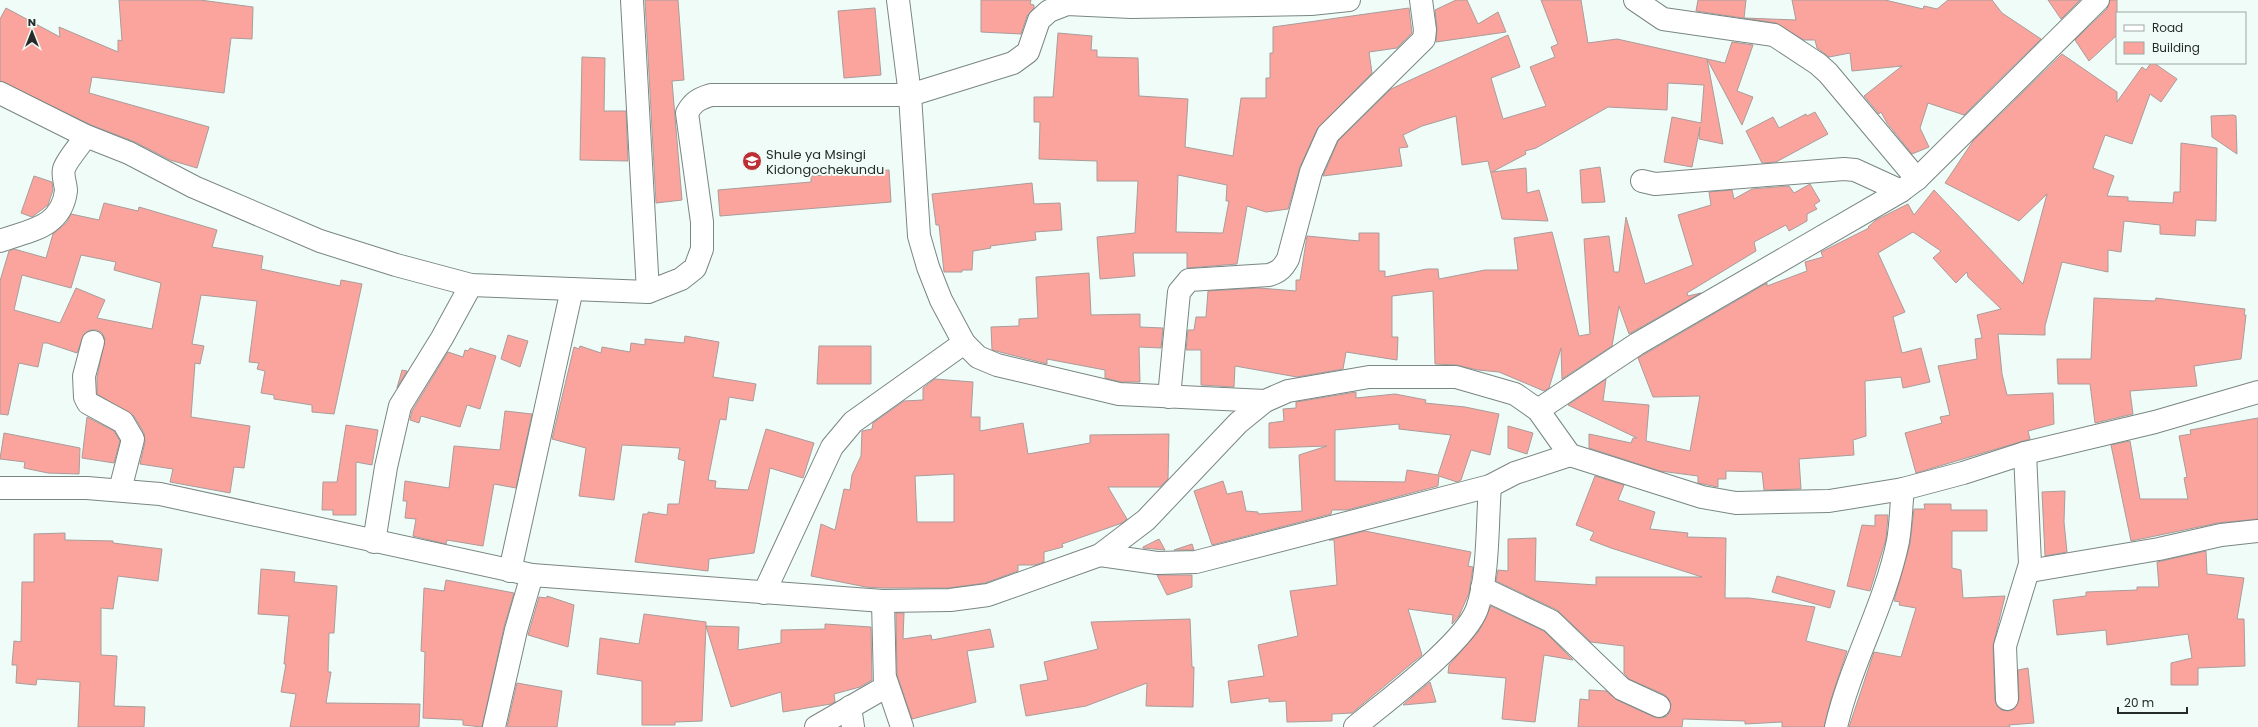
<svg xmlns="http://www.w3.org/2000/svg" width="2258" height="727" viewBox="0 0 2258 727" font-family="Poppins,sans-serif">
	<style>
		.building { fill: #fba49e; stroke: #a99c9a; fill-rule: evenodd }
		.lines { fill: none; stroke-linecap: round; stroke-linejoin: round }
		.minor-casing { stroke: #7a8682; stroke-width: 24 }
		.minor { stroke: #fff; stroke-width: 22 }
		.labels { text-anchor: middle; stroke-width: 4; stroke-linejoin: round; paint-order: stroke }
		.poi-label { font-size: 13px; fill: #262b29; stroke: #effcf7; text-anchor: start }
	</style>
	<rect width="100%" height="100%" fill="#effcf7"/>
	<g class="building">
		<path d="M119,0H200L253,7L252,39L231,38L224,93L92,77L89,93L209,127L197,168L170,160L135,142L91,125L0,81V19L6,8L60,37L59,27L118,52V40L122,41Z"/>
		<path d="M645,0H678L684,80L672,81L682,200L656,203Z"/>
		<path d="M981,0H1031L1030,4L1034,5V8L1027,16L1021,34L981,32Z"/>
		<path d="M1456,0H1467L1478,24L1498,12L1506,32L1436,42L1437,29L1435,10Z"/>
		<path d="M1541,0H1581L1588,43L1617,39L1707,59L1723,144L1699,139L1700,127L1692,167L1664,162L1672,117L1701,123L1704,85L1668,83L1667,110L1608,107L1536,148L1525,151L1526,154L1492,172L1526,168L1527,193L1539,190L1548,221L1502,219L1488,161L1462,165L1456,116L1422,126L1403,135L1408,147L1399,148L1402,166L1323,176L1338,141L1391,89L1508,35L1520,67L1491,78L1503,119L1546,106L1530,67L1555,57L1551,47L1558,44Z"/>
		<path d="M1698,0H1746L1744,18L1796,20L1792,0H1885L1923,9L1924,6L1937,9L1948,0H1992L2002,13L2041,39L1964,115L1928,103L1920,128L1929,147L1912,154L1887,123L1881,112L1879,114L1864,96L1902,66L1852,71L1850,53L1829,57L1817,48L1815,40H1804L1776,23L1696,11Z"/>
		<path d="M2048,0H2080L2061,19Z"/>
		<path d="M2110,0H2117V35L2089,61L2075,40L2107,9Z"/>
		<path d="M875,8L881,75L844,78L838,11Z"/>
		<path d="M1409,8L1412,33L1397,48L1369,52L1372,73L1317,129L1300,167L1288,209L1266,212L1247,206L1237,264L1187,268V253H1133L1135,276L1100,279L1097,237L1135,233L1138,181H1097V161L1039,159L1040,122H1034V97H1053L1058,33L1092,36L1091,50H1097V57L1138,58L1139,96L1188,99L1185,147L1233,156L1241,98H1266V78H1270V53H1273V27ZM1178,175L1227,185L1226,201H1229L1223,233L1176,232Z"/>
		<path d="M1732,42L1753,45L1737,91L1753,97L1742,125L1707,59L1725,63Z"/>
		<path d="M2062,54L2117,92V102L2142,67L2146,70L2151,63H2154L2177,79L2161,102L2150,94L2132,144L2105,135L2093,168L2114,176L2107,196L2128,197V201L2173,203L2174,192H2180L2181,143L2217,148L2216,221L2196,220L2195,236L2160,234V225L2124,221L2121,252L2108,250V272L2062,262L2045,326V335L1998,334L2002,374L2007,395L2053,393L2054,424L2028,431L2030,439L1916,473L1905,433L1942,423L1940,417L1950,415L1938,366L1977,359L1975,339L1982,338L1977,315L2001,309L1968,277L1967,272L1956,283L1933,258L1941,251L1913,232L1878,253L1905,312L1893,317L1902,353L1921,348L1930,382L1903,388L1901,377L1865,381L1866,436L1853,440L1854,455L1799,459L1801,489L1764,490L1762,472L1726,471V479H1718V487L1698,483V476L1660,471L1589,448V434L1631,443L1633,438H1637L1568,405L1606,379L1603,401L1649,405L1646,441L1690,451L1700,396L1653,397L1638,358L1767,283V286L1807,271L1805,262L1823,257L1821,252L1869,228L1868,227L1876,220L1908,204L1914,215L1934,190L2023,284L2047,194L2019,221L1945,183L1973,141Z"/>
		<path d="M582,57L605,58L604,111H626L628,161L580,160Z"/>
		<path d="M1815,112L1828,134L1776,162L1762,163L1746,131L1773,117L1779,128L1806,114L1807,116Z"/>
		<path d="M2233,115L2236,116L2237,154L2212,137L2211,116Z"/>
		<path d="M1600,167L1605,202L1582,203L1580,170Z"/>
		<path d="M889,170L891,202L720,216L718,190L811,182V176Z"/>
		<path d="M34,176L52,182L53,190L48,205L32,217L21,213Z"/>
		<path d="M1032,183L1034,204L1060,203L1062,230L1035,232L1036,240L990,246L991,248L973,251L972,270H962V272H944L939,225H936L932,194Z"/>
		<path d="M1810,184L1820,201L1814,205L1817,209L1807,214V221L1789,231L1786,225L1754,242L1756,251L1687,293L1688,296L1701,293L1629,334L1619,306L1612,346L1562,379L1561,348L1549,388L1544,391L1499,372L1478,370L1456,365L1435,364L1433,291L1392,296V337H1398L1397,360L1346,352L1343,369L1297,377L1235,366L1234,387L1201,385V350H1186L1188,330H1194L1196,317H1206L1208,291L1259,288L1296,291V280H1300L1307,236L1359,241V233H1379V271H1385V277L1427,269H1438L1439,279L1485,270H1518L1514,238L1552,232L1579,336L1590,334L1584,239L1609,236L1614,272H1619L1626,217L1645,284L1693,265L1678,215L1711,205L1709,192L1732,190L1734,199L1752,189L1789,186L1794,193Z"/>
		<path d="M104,203L138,211L139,207L217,230L212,247L263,256L261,269L340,286L341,280L362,284L334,414L312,412V405L274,399V395L261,393L265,371L257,369L259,363L249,362L257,301L201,295L192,344L204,346L200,364L195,363L191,417L250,426L244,468L234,467L230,493L170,482L173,469L140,464L145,442L144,433L134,416L97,394V377L105,339L102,333L97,330H90L84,334L77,353L47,343H43L38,367L19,363L8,415L0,414V281L9,251L14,249L46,258L53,234L67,222L71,214L99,220ZM81,255L116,262L114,270L161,283L152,329L97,318L105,300L76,288L60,323L14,310L22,275L71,288Z"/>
		<path d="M1089,273L1091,315L1140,314V327L1163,328L1161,348L1139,347L1140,382H1121L1105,378V370L1047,359V364L992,350L991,327L1019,326V319L1038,318L1036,277Z"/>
		<path d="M2094,298L2155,301L2156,298L2245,309L2244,315H2246L2241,359L2194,366L2197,386L2130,391L2133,414L2095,423L2090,384H2058L2057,359H2091Z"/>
		<path d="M508,335L528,341L520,367L501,359Z"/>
		<path d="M685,336L719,342L713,377L756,384L753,401L729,397L726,420L720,419L708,480L716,481L715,488L748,490L766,429L814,443L803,478L770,468L754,553L709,559L708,571L635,562L643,514H648V512L667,515L668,504H679L685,461L678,459L680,448L622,445L614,500L579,496L586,448L552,439L574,347L579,349L580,346L601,353L602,347L630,352L631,343L645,345V339L684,343Z"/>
		<path d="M819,346H871V384H817Z"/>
		<path d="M470,348L496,356L480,409L467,405L460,427L421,416L419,423L410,420L412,411L448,352L463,357L465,350L468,351Z"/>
		<path d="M402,370L407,371L397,388Z"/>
		<path d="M935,379L973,382L971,417H980V431L1023,423L1028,454L1090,443V435L1169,434L1168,479L1160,487H1108L1127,519L1122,523L1062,544L1063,547L1044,552V562L1035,565H1018V571L985,583L949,588H883L866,587L811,576L821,524L835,530L844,489L850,490L852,475L861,456L862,431L872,429L873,423L904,401L923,400V388ZM954,474V522H917L915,476Z"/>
		<path d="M1356,392V398L1395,394L1426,400L1425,403L1465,407L1499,414L1490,455L1471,450L1461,480L1457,482L1439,476L1438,486L1347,510H1332L1331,514L1212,545L1194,491L1223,481L1227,494L1242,491L1246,511L1258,512V514L1302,511L1299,455L1327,446L1269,448V423L1284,421L1283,409L1296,408V402ZM1399,424V429L1451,435L1438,475L1407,470L1405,482L1335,481V430Z"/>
		<path d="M505,411L532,414L516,488L494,484L483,546L447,540L446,544L413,536L416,519L405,518L407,501H403L405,481L449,488L454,446L500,450Z"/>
		<path d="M87,417L114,431L120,441L114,463L82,458Z"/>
		<path d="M2258,418V519L2218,523L2131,541L2111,445L2130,441L2140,499H2188L2184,478L2187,477L2179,436L2191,434L2190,430Z"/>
		<path d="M346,425L378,430L372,465L356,462V515H333V510H322L323,482H337Z"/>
		<path d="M1508,426L1533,433L1527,454L1508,448Z"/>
		<path d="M4,433L80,448L79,474L48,473L24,468L25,462L0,459Z"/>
		<path d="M1595,476L1624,485L1618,500L1655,512L1650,529L1688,533L1687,537L1726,538L1725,598H1749L1815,607L1806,641L1847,651L1831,699L1824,727H1782V722L1745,724V721L1683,719L1682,727H1578L1580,699L1589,700V690L1606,691L1617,700L1654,717L1661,718L1667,716L1670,711L1671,704L1665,695L1629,679L1624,673V646L1591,642L1557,610L1496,581L1498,570L1508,571V539L1536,538L1535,581L1596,585V577H1702L1611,548L1590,540L1594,532L1576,525Z"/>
		<path d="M2065,491L2064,522L2067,552L2045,556L2042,492Z"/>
		<path d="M1924,504H1951V510H1987V531H1952V568L1961,570L1963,598L2005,596L1993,646L1995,700L1997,706L2002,710L2008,711L2014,709L2019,699L2018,670L2028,668L2034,723L2009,725L2010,727H1849L1874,652L1901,657L1916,608L1899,605L1900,602L1894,601L1910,544L1914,509H1925Z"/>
		<path d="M1875,515H1888L1886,539L1870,591L1847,586L1862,525L1875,526Z"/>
		<path d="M1365,531L1471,552L1468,566L1473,567L1469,593L1459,616L1452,624L1453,615L1408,609L1422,655L1352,713L1332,714V721L1287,722L1286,701L1269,702V698L1231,703L1228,681L1264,676L1258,645L1298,636L1290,591L1337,585L1334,540H1329Z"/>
		<path d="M65,533V540L113,541V543L162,549L158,581L118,576L113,609L101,608V655L117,656L114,706L145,707L144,727H78L80,682L37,679L36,685L16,683L17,665H12L14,641L21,642L22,582H34V534Z"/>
		<path d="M1159,539L1165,550L1143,548V547Z"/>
		<path d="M1192,544L1194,550H1174Z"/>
		<path d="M2206,551L2207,574L2244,578L2237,619H2244L2245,666L2198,668V685H2171V663L2192,658L2188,634L2107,645L2106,630L2057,635L2053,600L2086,596V592L2137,590V587H2159L2157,562Z"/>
		<path d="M261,569L295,572L294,582L337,586L334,633H329L328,672H331L326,703L420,704L419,727H290L296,694L281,692L286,664H284L289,616L258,614Z"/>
		<path d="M1157,575H1192V587L1167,595Z"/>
		<path d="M1777,576L1835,591L1830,608L1772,592Z"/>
		<path d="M446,580L514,593L504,627L482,727L463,725V720L423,718L425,652L421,651L424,588L444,591Z"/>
		<path d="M547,596L574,605L568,647L528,635L539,597L547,598Z"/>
		<path d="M1491,606L1544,631L1573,660L1544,655L1535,722L1502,719L1506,678L1448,673L1449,665L1479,631Z"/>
		<path d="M896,613H904L903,639L931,635L932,640L990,629L994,647L967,651L976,702L912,719L897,675Z"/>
		<path d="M644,614L706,622V626L739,627L738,650L781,643V630L825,629V624L871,627L872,680L860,687L834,694L835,702L831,704L783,712L781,692L731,707L706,626L702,721L675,722V725H642V681L597,674L600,638L639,644Z"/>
		<path d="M1190,619L1192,667H1194L1193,707L1146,706L1147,683L1086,706L1026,716L1020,685L1048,680L1044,662L1098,649L1091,622Z"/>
		<path d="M1430,682L1436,702L1403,705L1412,697Z"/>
		<path d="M517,683L562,691L557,727H507Z"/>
	</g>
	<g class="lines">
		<g class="minor-casing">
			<g id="minor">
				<path d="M632,0L648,292"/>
				<path d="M898,0L910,95L919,236L928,267L941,300L964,343L978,357L997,365L1119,394L1265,401"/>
				<path d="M1635,0L1663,19L1774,35L1818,64L1828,73L1917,179"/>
				<path d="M0,93L86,136L129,153L194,187L320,241L396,265L471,285L648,292L681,279L695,268L702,249V222L687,113C693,102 698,99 711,95H910L1013,63L1028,52L1039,20L1049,11L1067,4L1131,7L1311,4L1349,0"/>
				<path d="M1642,181L1655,184L1844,169L1855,170L1901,191"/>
				<path d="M0,241C30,230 61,228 66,191C66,184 62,176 64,169C66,161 81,144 86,136"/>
				<path d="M93,342L84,376L85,397L88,403L123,422L133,439L120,490"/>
				<path d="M1169,397L1179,292L1189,280L1269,275C1279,272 1283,268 1288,259L1311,172L1328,134L1424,39L1425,30L1421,0"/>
				<path d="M1538,410L1637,344L1901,191L1917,179L2098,0"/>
				<path d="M0,488H87L160,494L532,575L883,601L950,600L988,595L1100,555L1146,520L1238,423L1265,401L1288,391L1369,377H1456L1515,394L1538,410L1570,455L1702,497L1736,503L1829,501L1903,489L1963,473L2025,453L2155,422L2258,392"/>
				<path d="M374,542L386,467L400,406L442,338L471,285"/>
				<path d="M1100,555L1157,563L1196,562L1490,486L1515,473L1570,455"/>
				<path d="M510,571L572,289"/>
				<path d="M2029,571L2159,549L2221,535L2258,531"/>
				<path d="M1482,588L1551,621L1622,689L1659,706"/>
				<path d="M764,593L832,447L853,422L964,343"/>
				<path d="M886,680L902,727"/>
				<path d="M2007,699L2005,646L2030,564L2025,453"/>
				<path d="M850,707L853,727"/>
				<path d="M494,727L516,630L532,575"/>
				<path d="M816,727L882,689L885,686L883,601"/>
				<path d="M1355,727C1386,701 1464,644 1477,609C1489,575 1487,523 1490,486"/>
				<path d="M1836,727C1851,663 1885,605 1898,541C1901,524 1901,506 1903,489"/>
			</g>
		</g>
		<use href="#minor" class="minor"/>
	</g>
	<defs>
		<g id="school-disc" transform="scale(1)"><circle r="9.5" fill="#be2e35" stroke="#effcf7"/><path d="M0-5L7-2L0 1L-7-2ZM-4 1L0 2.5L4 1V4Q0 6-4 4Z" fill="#fff"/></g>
	</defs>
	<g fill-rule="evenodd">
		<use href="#school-disc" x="752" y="161"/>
	</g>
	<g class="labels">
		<g class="poi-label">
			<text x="766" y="159">Shule ya Msingi<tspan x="766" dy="15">Kidongochekundu</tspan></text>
		</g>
	</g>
	<rect x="2116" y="12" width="130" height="52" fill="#effcf7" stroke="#9fa8a5"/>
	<rect x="2124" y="25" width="20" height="6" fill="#ffffff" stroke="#9fa8a5"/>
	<text x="2152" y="32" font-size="12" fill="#262b29">Road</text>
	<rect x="2124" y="42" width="20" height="12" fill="#fba49e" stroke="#9fa8a5"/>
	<text x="2152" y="52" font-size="12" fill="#262b29">Building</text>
	<g transform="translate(32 32)" stroke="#effcf7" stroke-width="3" paint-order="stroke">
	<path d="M0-3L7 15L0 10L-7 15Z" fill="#262b29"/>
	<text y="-6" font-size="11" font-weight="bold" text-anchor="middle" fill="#262b29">N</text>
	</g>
	<path d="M2118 707v6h69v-6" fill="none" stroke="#262b29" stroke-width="2"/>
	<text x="2124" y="707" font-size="12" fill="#262b29" stroke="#effcf7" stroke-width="3" paint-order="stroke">20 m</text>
</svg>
